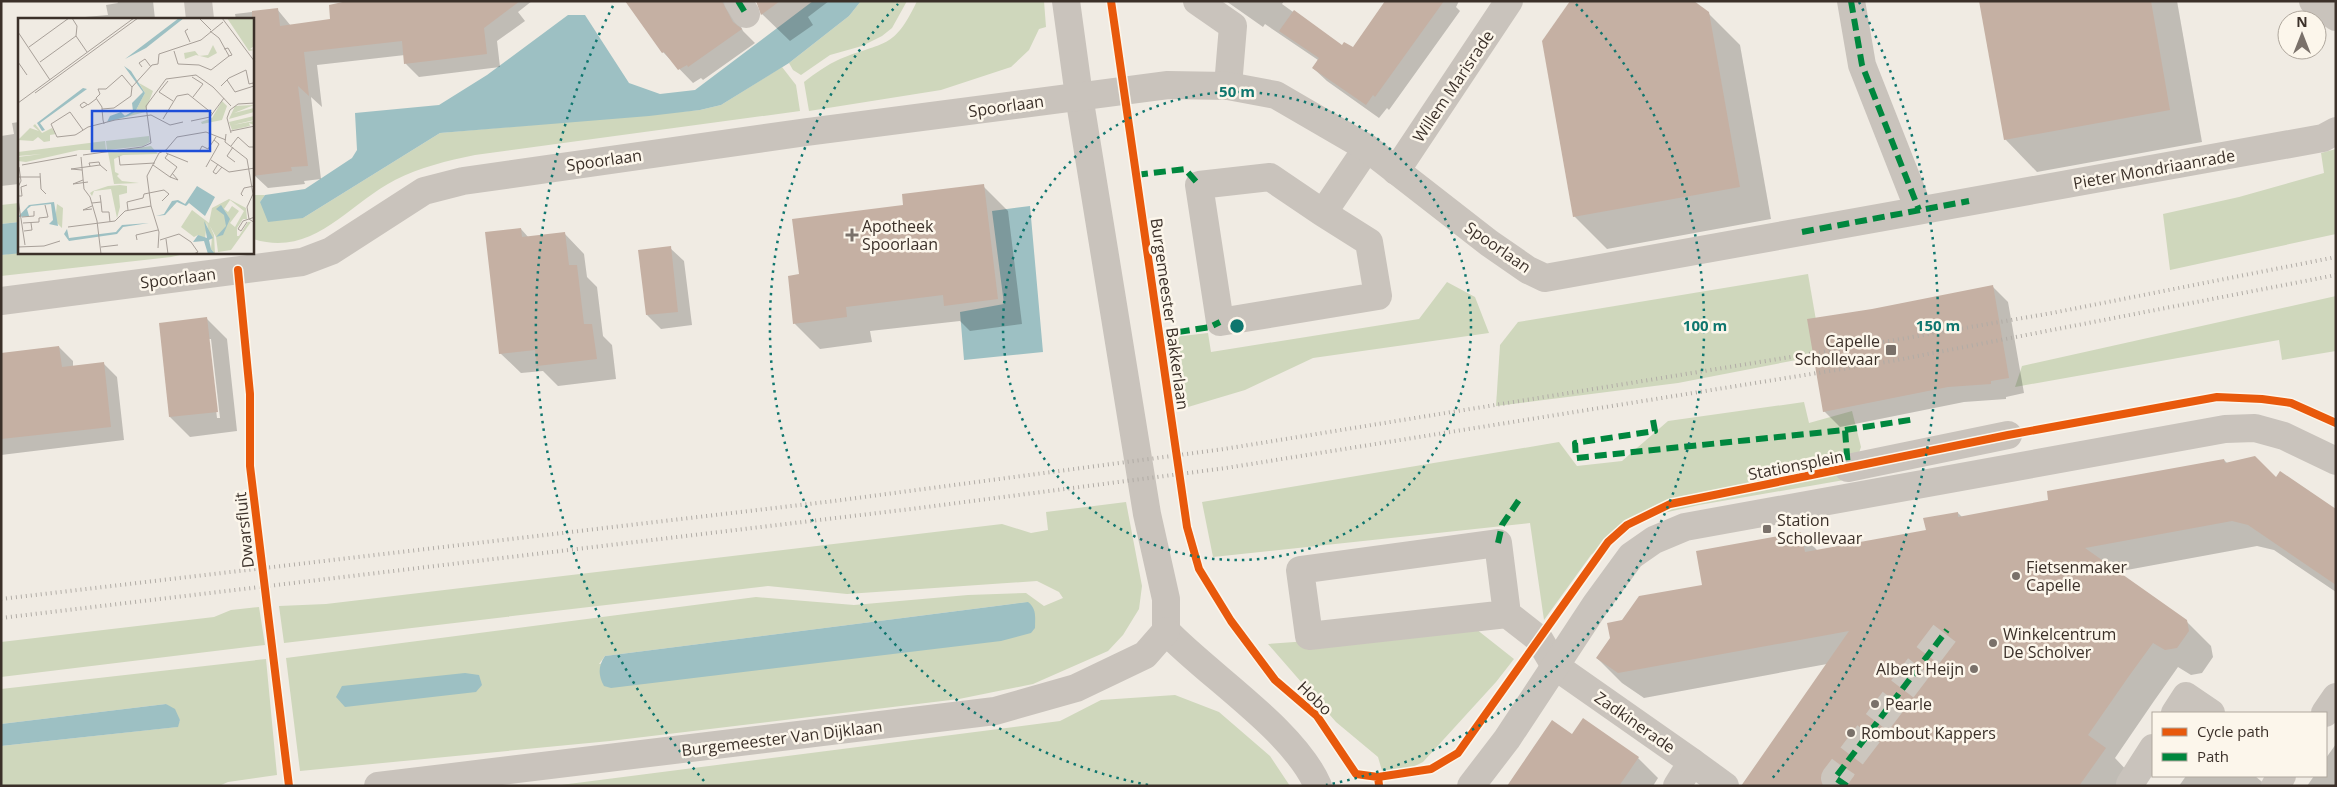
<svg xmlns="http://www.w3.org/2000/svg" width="2337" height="787" viewBox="0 0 2337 787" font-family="'Open Sans',sans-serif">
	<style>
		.green { fill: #cfd7bc; fill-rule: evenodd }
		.water { fill: #9dc0c3 }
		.shadow { fill: #0003; fill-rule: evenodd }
		.building { fill: #c5b0a3 }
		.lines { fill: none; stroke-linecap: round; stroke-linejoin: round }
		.minor-tunnel { stroke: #ccc6be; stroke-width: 28; stroke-dasharray: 28 14; stroke-linecap: butt }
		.minor { stroke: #c9c3bc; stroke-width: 28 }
		.rail { stroke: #b1aca6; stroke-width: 4; stroke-dasharray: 1 4; stroke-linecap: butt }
		.quiet { stroke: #00873e; stroke-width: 6; stroke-dasharray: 12 6; stroke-linecap: butt }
		.cycleway-casing { stroke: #fcf6eb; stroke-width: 11 }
		.cycleway { stroke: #e8590c; stroke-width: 8 }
		.ring { fill: none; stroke: #0f766e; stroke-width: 2.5; stroke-dasharray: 2.5 5 }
		.poi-dot { fill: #7a716a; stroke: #fcf6eb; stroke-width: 2 }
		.labels { text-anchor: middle; stroke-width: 5; stroke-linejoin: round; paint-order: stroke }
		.street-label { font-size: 16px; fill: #3b3029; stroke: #fcf6eb }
		.poi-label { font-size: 16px; fill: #3b3029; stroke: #fcf6eb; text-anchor: start }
		.inset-road { fill: none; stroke: #a8a099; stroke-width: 1 }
		.view { fill: #1d4ed8; fill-opacity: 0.15; stroke: #1d4ed8; stroke-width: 2.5 }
		.inset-edge { fill: none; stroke: #3b3029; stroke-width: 2.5 }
		.centre { fill: #0f766e; stroke: #fcf6eb; stroke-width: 2.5 }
		.ring-label { font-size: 15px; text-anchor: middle; font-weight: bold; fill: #0f766e; stroke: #fcf6eb; stroke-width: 5; stroke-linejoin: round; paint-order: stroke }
	</style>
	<rect width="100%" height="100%" fill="#f0ebe3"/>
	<g class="green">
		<path d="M861,1H907L892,28L882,36L862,46L830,55L801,75L793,70L789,63L849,16Z"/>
		<path d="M917,1H1044L1046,27L1039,29L1029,50L1011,67L941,90L809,111L804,82C815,73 827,65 840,59C884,41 894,50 917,1Z"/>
		<path d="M782,67L796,85L800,111L475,155C447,161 420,167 395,180C347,205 313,258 253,239V195H265L260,202L303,218L440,133L700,110L721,105Z"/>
		<path d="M2336,149V234L2170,270L2163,214L2239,197L2324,173L2321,153Z"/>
		<path d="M19,203V222L1,224V205Z"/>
		<path d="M23,252L189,253L171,257L1,276V255Z"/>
		<path d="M1808,274L1822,355L1678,383L1496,406L1500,345L1518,322Z"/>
		<path d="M1447,282L1475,297L1489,333L1313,358L1245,390L1178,410L1165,338L1208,333L1211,352L1419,319Z"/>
		<path d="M2336,296V351L2282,360L2279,340L2015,387L2022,366Z"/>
		<path d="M1804,402L1809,423L1852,411L1861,447L1850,479L1699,505L1659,514L1624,528L1591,555L1544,620L1530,523L1213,557L1202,502L1559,442L1577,466L1622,461L1668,421Z"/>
		<path d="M1126,502L1142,586L1139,609L1123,635L1108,651L1033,684L959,699L610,741L300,771L286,658L756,597L854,605L968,595L1026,593L1044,606L1063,598L1059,592L1037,581L847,594L768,586L284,643L279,606L326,604L1002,524L1031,533L1048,530L1046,512ZM1028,602L599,664L605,656Z"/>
		<path d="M259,607L265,645L1,677V642L214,617L231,610Z"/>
		<path d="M1476,629L1514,659L1496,682L1423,762L1385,781L1378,757L1336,722L1268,644Z"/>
		<path d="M266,659L277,775L228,782L219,786H1V746L177,727L180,720L166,704L1,724V689Z"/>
		<path d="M1175,695L1219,712L1270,756L1290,786H553L1060,721L1101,700Z"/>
	</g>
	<g class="water">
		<path d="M813,1H861L849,16L789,63L721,105L700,110L649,116L440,133L303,218L268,222L260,202L265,195L305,189L352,158L357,150L355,113L439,105L487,75L568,15H585L629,83L660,94L695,90Z"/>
		<path d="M1030,206L1043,352L964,360L960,312L1004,304L992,211Z"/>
		<path d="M19,222V252L23,253L1,255V224Z"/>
		<path d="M1028,602C1037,609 1035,617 1035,628L1031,633L1001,641L611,688L604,686C598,675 598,666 605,656Z"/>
		<path d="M465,673L479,675L482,685L476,692L345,707L336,697L342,686Z"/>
		<path d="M166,704L175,709L180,720L178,727L1,746V724Z"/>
	</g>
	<g class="shadow">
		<path d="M117,1H153L155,19H62L108,15L106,5L118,3Z"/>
		<path d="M349,1H532L518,12L525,21L497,41L500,67L419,77L406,64L405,55L317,65L322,107L311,97L321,179L304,181L305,184L268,188L254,175L252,19H236L235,14L277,9L291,26L332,20Z"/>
		<path d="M626,1H744L736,16L743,31L755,43L703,80L701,78L693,83L663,52Z"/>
		<path d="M758,1H829L808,17L813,25L790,41L762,14Z"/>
		<path d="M1226,1H1284L1282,4L1342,47L1353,49L1386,1H1459L1456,7L1460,11L1389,110L1387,108L1379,118L1327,81L1313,68L1318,60L1265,24L1263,27Z"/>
		<path d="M1981,1H2177L2202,142L2037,172L2005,139Z"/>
		<path d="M1708,13L1740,45L1771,219L1607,249L1574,216Z"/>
		<path d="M19,122V184L1,186V136L14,134L12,123Z"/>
		<path d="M983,186L1008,211L1022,324L970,331L960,321L870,331L872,342L820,349L795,324L800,275L905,206Z"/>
		<path d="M521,229L529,238L564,233L584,254L587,277L597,287L603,336L612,345L616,379L558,386L543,371L521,373L500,353Z"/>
		<path d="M670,248L684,261L692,325L661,329L647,315Z"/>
		<path d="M1992,286L2008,302L2024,393L2006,397V399L1964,402L1840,427L1824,411L1872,310Z"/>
		<path d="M207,319L227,339L237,431L190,437L170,417ZM208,339H211L220,418H217Z"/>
		<path d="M59,347L73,361V367L103,363L117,377L124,440L1,455V354Z"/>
		<path d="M2224,460L2228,464L2277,479L2336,511V592L2274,550L2257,546L2116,572L2186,621L2211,646L2213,657L2202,673L2191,675L2178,667L2154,701L2115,758L2130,774L2122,786H1743L1827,664L1644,698L1622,683L1597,658L1623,621L1704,586L1801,534L1818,551L1927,531L1958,513L1962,517L2050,501Z"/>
		<path d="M1583,720L1638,758L1658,778L1653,786H1511L1572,736Z"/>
		<path d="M2336,744V786H2307L2314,776H2326V758Z"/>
		<path d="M2186,776H2255L2267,786H2179Z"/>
	</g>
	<g class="building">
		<path d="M347,1H520L484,28L487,54L404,64L402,41L304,52L309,96L298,86L308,166L291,167L292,171L252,176V11L278,8L280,26L330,19L329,5Z"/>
		<path d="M625,1H722L733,22L742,29L688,67L687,65L678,70L664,52L662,53Z"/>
		<path d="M756,1H780L761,15Z"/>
		<path d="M1385,1H1444L1375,97L1373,95L1366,105L1312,68L1319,58L1279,31L1294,10L1342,45L1344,42L1353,47Z"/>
		<path d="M1570,1H1694L1709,12L1740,187L1573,217L1542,41Z"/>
		<path d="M1979,1H2151L2170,110L2004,140Z"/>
		<path d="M984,184L998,299L944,306L943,295L846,307L847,317L793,324L788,276L799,274L792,219L903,205L902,194Z"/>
		<path d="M521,228L522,237L565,232L569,265H577L584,324H592L597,359L537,366L535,350L499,354L485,232Z"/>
		<path d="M671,246L678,312L646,315L638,250Z"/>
		<path d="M1993,285L2009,378L1991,381V384L1948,387L1823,412L1807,319L1872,309Z"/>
		<path d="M207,317L218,412L169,417L159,323Z"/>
		<path d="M59,346L62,367L104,362L111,427L1,439V353Z"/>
		<path d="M2255,456L2276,477L2280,471L2336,509V585L2248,525L2232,521L2085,548L2187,620L2189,631L2177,648L2165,650L2153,643L2129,676L2088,735L2106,748L2079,786H1741L1849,631L1618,673L1596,658L1610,638L1607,623L1622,620L1639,596L1702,585L1696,551L1801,532L1805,552L1926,530L1923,518L1958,512V517L2048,500L2047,491L2224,459L2225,463Z"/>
		<path d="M1583,718L1639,757L1619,786H1507L1552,720L1572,734Z"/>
	</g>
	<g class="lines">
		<path class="minor-tunnel" d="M1847,786L1835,778L1947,630"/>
		<g class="minor">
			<path d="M198,1L200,19"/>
			<path d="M738,1L746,14"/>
			<path d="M1066,1L1079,96L1147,514L1166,599V631"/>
			<path d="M1197,1L1233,26L1228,86"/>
			<path d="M1851,1L1862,65L1919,210"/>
			<path d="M2313,1L2336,17"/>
			<path d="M1396,171L1509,1"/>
			<path d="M1323,213L1369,242L1378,296L1220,322L1199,185L1270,177L1323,213L1367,148"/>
			<path d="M1,301L302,262L331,251L424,191L463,181L807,132L1168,85L1228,86L1276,95L1367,148L1489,243L1528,270L1545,278L2323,138L2336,131"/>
			<path d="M1848,468L2008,435"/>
			<path d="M1507,614L1309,636L1300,570L1498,543L1507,614L1539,639L1555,666L1692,762L1677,786"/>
			<path d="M1166,631C1209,676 1294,730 1318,786"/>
			<path d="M2175,713L2186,696L2211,713"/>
			<path d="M2325,713L2336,697"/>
			<path d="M1692,762L1725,786"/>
			<path d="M2130,784L2153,748"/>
			<path d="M378,786L995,711L1076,688L1145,655L1166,631"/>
			<path d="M1471,786L1507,739L1596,604L1631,556L1654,540L1685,527L2225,429L2255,428L2284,436L2336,461"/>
			<path d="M2275,786L2282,776"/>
		</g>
		<g class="rail">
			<path d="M1,599L834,501L1224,449L1889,341L2052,313L2336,257"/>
			<path d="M1,618L911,509L1226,468L1892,361L2336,275"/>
		</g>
		<g class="quiet">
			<path d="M738,1L746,14"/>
			<path d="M1851,1L1862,65L1919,210"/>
			<path d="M1136,175L1185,169L1199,185"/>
			<path d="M1802,232L1969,201"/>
			<path d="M1160,335L1210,327L1220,322"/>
			<path d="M1653,420L1655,431L1575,443L1576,458L1845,430L1848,468H1851"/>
			<path d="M1845,430L1916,419"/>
			<path d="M1498,543L1502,525L1521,497"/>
			<path d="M1847,786L1835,778L1947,630"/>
		</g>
		<g class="cycleway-casing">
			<g id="cycleway">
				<path d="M1111,1L1187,527L1199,569L1231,621L1275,680L1317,716L1356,774L1378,777L1379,785"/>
				<path d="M238,270L250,394V466L289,786"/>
				<path d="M1378,777L1431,769L1458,753L1608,542L1627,525L1670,504L2008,435L2217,397L2262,399L2291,403L2336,423"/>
			</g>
		</g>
		<use href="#cycleway" class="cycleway"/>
	</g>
	<g class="ring">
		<circle cx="1237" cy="326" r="234"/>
		<path d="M1148 785A468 468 0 0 1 898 4M1576 4A468 468 0 0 1 1326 785"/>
		<path d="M704 781A701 701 0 0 1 615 2M1859 2A701 701 0 0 1 1770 781"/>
	</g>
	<g class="poi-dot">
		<path d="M849.5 227.5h5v5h5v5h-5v5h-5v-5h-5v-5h5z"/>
		<rect x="1885" y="344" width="12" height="12" rx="2.5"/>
		<rect x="1762" y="524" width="10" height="10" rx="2.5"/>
		<circle cx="2016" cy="576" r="5"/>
		<circle cx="1993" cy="643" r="5"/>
		<circle cx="1974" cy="669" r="5"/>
		<circle cx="1875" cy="704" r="5"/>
		<circle cx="1851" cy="733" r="5"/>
	</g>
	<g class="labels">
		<g class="street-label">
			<text transform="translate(1453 86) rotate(-56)" y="6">Willem Marisrade</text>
			<text transform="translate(1006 106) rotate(-8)" y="6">Spoorlaan</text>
			<text transform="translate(604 160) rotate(-8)" y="6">Spoorlaan</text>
			<text transform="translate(2154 169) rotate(-10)" y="6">Pieter Mondriaanrade</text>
			<text transform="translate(1498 247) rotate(35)" y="6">Spoorlaan</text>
			<text transform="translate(178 278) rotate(-7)" y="6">Spoorlaan</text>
			<text transform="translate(1170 314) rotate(82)" y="6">Burgemeester Bakkerlaan</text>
			<text transform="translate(1796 465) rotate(-11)" y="6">Stationsplein</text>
			<text transform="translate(244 530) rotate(-96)" y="6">Dwarsfluit</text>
			<text transform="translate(1315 698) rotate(44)" y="6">Hobo</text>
			<text transform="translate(1635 722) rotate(35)" y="6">Zadkinerade</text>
			<text transform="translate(782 738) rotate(-7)" y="6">Burgemeester Van Dijklaan</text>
		</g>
		<g class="poi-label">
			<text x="862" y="232">Apotheek<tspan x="862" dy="18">Spoorlaan</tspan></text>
			<text x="1880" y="347" text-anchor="end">Capelle<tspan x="1880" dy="18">Schollevaar</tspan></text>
			<text x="1777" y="526">Station<tspan x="1777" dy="18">Schollevaar</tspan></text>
			<text x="2026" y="573">Fietsenmaker<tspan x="2026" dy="18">Capelle</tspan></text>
			<text x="2003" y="640">Winkelcentrum<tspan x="2003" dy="18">De Scholver</tspan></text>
			<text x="1964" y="675" text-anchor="end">Albert Heijn</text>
			<text x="1885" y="710">Pearle</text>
			<text x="1861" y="739">Rombout Kappers</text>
		</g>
	</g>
	<g transform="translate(18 18)">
		<rect width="236" height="236" fill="#f0ebe3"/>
		<path d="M209,0H236V28L232,31L236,32L231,33ZM195,27L199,35L190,40L178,37L167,41L166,35L177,33L181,38L190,37ZM121,65L135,73L127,94L89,104L117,94L127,75ZM204,83L209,88L204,102L184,106L183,104L194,100ZM236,87L216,95L236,90V94L211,101L217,88ZM236,98V102L215,107L236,103V107L231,105L232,108L214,112L211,104ZM17,106L24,115L34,110L38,116L32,117V123L26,124L20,119L15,123L0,122L12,110L21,113L15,108ZM131,118L132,124L125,128L89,132L88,123ZM87,123L88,132H61L8,144L0,143V139L24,136L0,138V134ZM133,128L140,136L105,137L96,141L97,154L101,156L99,158L104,163L121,165L96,166L90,134ZM102,167L109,168V175L101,177L102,189L99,200L93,171L76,173L74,178L72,175L75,173L90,168ZM211,181L228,190L229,201H225L219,210V218H221L230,204H233L213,232L200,234L198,219L192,208L196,217L197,236L193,231L194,218L190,217L189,203L187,221L180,217L176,219L163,209L174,192L191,205L194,190ZM212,182L226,193L217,209L212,205L221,193L214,188L210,194L206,191ZM39,186L45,190L44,210L37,203Z" fill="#cfd7bc" fill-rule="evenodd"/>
		<path d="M161,0H166L128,30L107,41ZM106,48L113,53L127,75L117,94L110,98L89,104L92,98L103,94L107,98L115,93L114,85L125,74ZM65,70L69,71L22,105L27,112L24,113L19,105ZM179,168L197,179L187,198L171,185L168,188L159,184L147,197L138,198L146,196L154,183L160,182L167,186ZM36,184L40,208L31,206L35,202L33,186L13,188L9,191L11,198L0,199L11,187ZM203,187L212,201L205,217L198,219L208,208L206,197L198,191ZM186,203L195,220L191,222L193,231L197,236H190L186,223L175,224L180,217L189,220ZM131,205L105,209L99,216L51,223L46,216L49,211L51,220L82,216L98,214L104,207Z" fill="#9dc0c3"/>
		<path class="inset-road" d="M54,0L59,8L58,18L69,34M204,0L237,44M182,1L193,12M170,11L167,13L172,24M0,14L32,62M11,29L51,0M206,31L210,30L214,37L211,38M156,33L160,46L181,47L193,52L211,38L201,20L192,13M0,44L9,57M22,44L58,18M124,49L121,45L127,41L133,49M174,59L185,66L175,79M150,63L141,74L155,83M203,68L211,60L228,52L231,66L235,65L236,68L217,74L209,62M114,69L134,47L140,46L141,36L183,22L205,4M17,75L120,0M0,85L116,0M69,87L64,90L62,87L66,84L70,87L78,81M84,91L96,90L113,78L114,69L104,57L88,71H80L82,76L78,80L84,89V91L85,102L86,106M145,101L159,78L170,76L195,96M173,103L192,99L206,80M65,112L52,94L33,106L39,119L57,117L59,116L70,109L97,102L133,97L152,107L165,104M213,113L237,108M213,115L209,100L212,92L220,86L237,85M208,116L207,124L229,141L235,176L229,189L231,201L237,205M133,125L128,88L148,61L178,57L195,69L213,88M213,128L220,119L231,129H237M215,129L209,138L217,144M182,132L184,128L190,131L196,122M141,135L148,132L159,119L188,114L208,122M148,135L170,144M65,137L124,129L133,125M101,138L102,147L137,145M63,139L66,171L72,179L79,203L83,236M193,142L211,154L237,150M200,146L195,154L198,156L204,149M4,147L59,137M135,147L152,159L159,149L147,140L150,136M72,148L71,145L81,144L82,147M188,149L201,126L196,122L198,119M64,152L53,151L82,147L89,153M22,155L23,171L28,176M0,159H22M152,159L160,162L154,155M65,162L55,166L70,164M0,169L3,163L1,149M0,178H4L3,169L9,167M225,178L223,176L226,170L236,168M0,181L7,227M83,184L84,194H91L92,204M74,185L83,184L82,177M74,188L65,192L74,191M110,192L109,184L125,180L126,176L146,172L151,176L144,183M4,199L16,198V193M229,204L223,213L220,211L225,203L237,199M5,205L21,204V200L30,199L27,187M50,209L97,203L107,193L133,188M6,213L14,212L13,205M148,221L150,236M119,222L118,217L140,212M142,222L161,216L173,224L180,234L176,236M0,229L26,228L42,223M83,229L100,227M140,230L141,214L133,188L129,158L141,135"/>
		<path class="view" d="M74,93H192V133H74Z"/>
		<rect width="236" height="236" class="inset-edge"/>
	</g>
	<circle cx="1237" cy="326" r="8" class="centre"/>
	<g class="ring-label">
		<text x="1237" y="97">50 m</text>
		<text x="1705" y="331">100 m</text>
		<text x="1938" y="331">150 m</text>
	</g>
	<rect width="2337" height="787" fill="none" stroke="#3b3029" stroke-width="5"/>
	<rect x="2152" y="712" width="175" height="65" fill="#fcf6eb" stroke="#afa79d"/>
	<rect x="2162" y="728" width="25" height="8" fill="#e8590c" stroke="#afa79d"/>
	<text x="2197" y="737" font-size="15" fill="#3b3029">Cycle path</text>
	<rect x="2162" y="753" width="25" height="8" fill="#00873e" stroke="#afa79d"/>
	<text x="2197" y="762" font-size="15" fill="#3b3029">Path</text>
	<g transform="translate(2302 35)"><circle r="24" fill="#fcf6eb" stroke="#afa79d"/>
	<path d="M0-4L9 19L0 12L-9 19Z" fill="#7a716a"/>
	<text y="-8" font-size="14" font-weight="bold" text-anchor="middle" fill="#3b3029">N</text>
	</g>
</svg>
